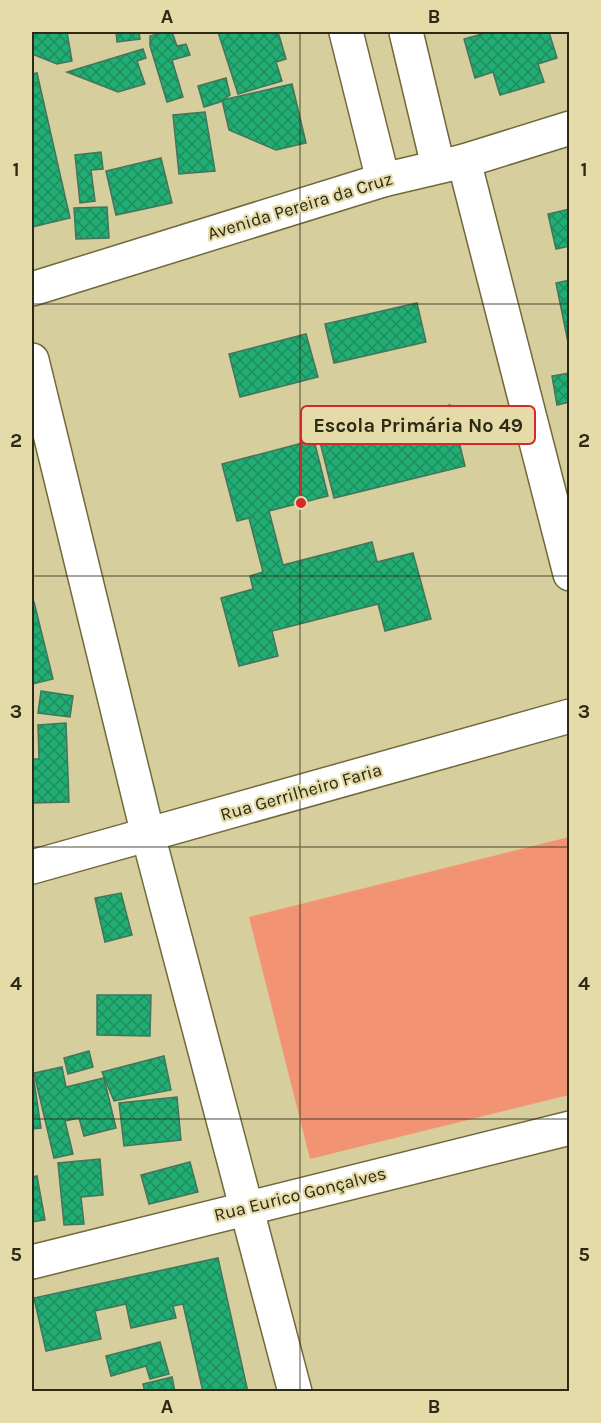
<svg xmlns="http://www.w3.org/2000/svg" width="601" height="1423" viewBox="0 0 601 1423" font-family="Karla,sans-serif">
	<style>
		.grass { fill: #f29473 }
		.building { fill: url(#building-cross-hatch); stroke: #45745b; stroke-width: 1.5 }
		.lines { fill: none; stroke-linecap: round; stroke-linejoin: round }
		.minor-casing { stroke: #71693b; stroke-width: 36 }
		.minor { stroke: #fff; stroke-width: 33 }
		.grid { fill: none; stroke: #2c2915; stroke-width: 1.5; stroke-opacity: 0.55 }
		.labels { text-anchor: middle; stroke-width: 4.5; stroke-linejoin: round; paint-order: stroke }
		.street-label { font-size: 18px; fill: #2c2915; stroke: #e4dba9 }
		.leader { fill: none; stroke: #d62828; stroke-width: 2 }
		.callout-dot { fill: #d62828; stroke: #e4dba9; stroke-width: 2 }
		.callout { fill: #e4dba9; stroke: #d62828; stroke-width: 2 }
		.callout-label { font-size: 20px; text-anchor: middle; font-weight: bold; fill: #2c2915 }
		.neatline { fill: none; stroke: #2c2915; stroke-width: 2 }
		.grid-label { font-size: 20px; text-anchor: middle; font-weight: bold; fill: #2c2915 }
	</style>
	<defs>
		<pattern id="building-cross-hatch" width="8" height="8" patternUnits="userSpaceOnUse" patternTransform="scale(1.5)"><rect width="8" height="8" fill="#21ad73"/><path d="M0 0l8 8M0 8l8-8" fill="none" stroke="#1d8d5d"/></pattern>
	</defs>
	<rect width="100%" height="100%" fill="#d7ce9d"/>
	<path class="grass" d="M569,837V1095L310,1159L249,917Z"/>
	<g class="building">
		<path d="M32,32H67L72,61L57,64L32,54Z"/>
		<path d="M116,32H139L140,39L117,42Z"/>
		<path d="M166,32H172L177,46L186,44L190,55L172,60L183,97L167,102L150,46V36Z"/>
		<path d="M218,32H272L279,35L286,59L276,62L282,81L238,94Z"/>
		<path d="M489,32H549L557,58L538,64L544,82L500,95L493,72L475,78L464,39Z"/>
		<path d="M143,49L146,58L137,61L145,84L118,92L67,72Z"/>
		<path d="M37,73L70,218L32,227V74Z"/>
		<path d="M226,78L230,95L220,102L204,107L198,86Z"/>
		<path d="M292,84L306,143L276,150L229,130L222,100Z"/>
		<path d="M205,112L215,171L179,174L173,115Z"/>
		<path d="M101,152L103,169L91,170L95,201L80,203L75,155Z"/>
		<path d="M161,158L172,203L116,215L106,171Z"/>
		<path d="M107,207L109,238L76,239L74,208Z"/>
		<path d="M570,209V246L556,249L548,214Z"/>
		<path d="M570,280V352L556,283Z"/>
		<path d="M417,303L426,342L334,363L325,324Z"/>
		<path d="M306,334L318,377L240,397L229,354Z"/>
		<path d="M570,373V402L557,405L552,376Z"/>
		<path d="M450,405L465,466L334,498L319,438Z"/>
		<path d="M314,440L328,496L269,511L283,565L372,542L377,562L413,553L431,619L385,631L378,604L272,631L278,656L239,666L221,598L253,589L250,576L263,572L249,518L237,521L222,464Z"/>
		<path d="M34,602L53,679L32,684V603Z"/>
		<path d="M41,691L73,696L70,717L38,713Z"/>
		<path d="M66,723L69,802L32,803V759H39L38,725Z"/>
		<path d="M121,893L132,935L105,942L95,898Z"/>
		<path d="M97,995H151L150,1036L97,1035Z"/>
		<path d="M89,1051L93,1067L68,1074L64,1058Z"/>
		<path d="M164,1056L171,1090L114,1101L102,1072Z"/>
		<path d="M32,1067L41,1128L32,1129Z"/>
		<path d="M62,1067L66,1087L104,1078L116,1128L84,1136L79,1118L65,1121L73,1154L54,1158L34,1073Z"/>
		<path d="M177,1097L181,1140L124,1146L119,1103Z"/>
		<path d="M100,1159L103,1195L81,1197L84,1224L64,1225L58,1163Z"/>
		<path d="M190,1162L198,1192L149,1204L141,1175Z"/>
		<path d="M37,1176L45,1220L32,1222V1177Z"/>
		<path d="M218,1258L248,1392H203L183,1304L173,1306L176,1318L131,1328L126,1304L95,1311L101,1339L46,1351L34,1298Z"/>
		<path d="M160,1342L169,1374L150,1379L146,1366L111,1376L106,1356Z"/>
		<path d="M172,1377L175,1392H145L143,1384Z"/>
	</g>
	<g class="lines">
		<g class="minor-casing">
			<g id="minor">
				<path d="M346,32L383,180"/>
				<path d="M406,32L438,166"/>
				<path d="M464,161L570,574"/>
				<path d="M32,289L383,180L464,161L570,128"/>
				<path d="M32,360L148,835L295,1392"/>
				<path d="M32,867L570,716"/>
				<path d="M32,1262L570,1128"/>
			</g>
		</g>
		<use href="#minor" class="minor"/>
	</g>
	<path class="grid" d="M300,32V1392M32,304H570M32,576H570M32,847H570M32,1119H570"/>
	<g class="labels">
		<g class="street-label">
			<text transform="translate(300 206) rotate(-17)" y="6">Avenida Pereira da Cruz</text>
			<text transform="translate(301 792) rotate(-16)" y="6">Rua Gerrilheiro Faria</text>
			<text transform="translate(300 1194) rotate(-14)" y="6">Rua Eurico Gonçalves</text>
		</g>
	</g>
	<path class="leader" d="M301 503L301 425"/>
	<circle class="callout-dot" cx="301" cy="503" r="6"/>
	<rect class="callout" x="301" y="406" width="234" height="38" rx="6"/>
	<g class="callout-label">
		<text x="418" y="432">Escola Primária Nº 49</text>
	</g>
	<rect width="601" height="1423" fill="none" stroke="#e4dba9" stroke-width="66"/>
	<rect x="33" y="33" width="535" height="1357" class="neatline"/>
	<g class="grid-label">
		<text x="167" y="23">A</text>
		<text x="434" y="23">B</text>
		<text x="16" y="176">1</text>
		<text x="584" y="176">1</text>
		<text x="16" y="447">2</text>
		<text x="584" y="447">2</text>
		<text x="16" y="718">3</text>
		<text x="584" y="718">3</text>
		<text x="16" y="990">4</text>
		<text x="584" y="990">4</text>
		<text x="16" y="1261">5</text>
		<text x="584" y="1261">5</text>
		<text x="167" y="1413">A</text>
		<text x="434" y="1413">B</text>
	</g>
</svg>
